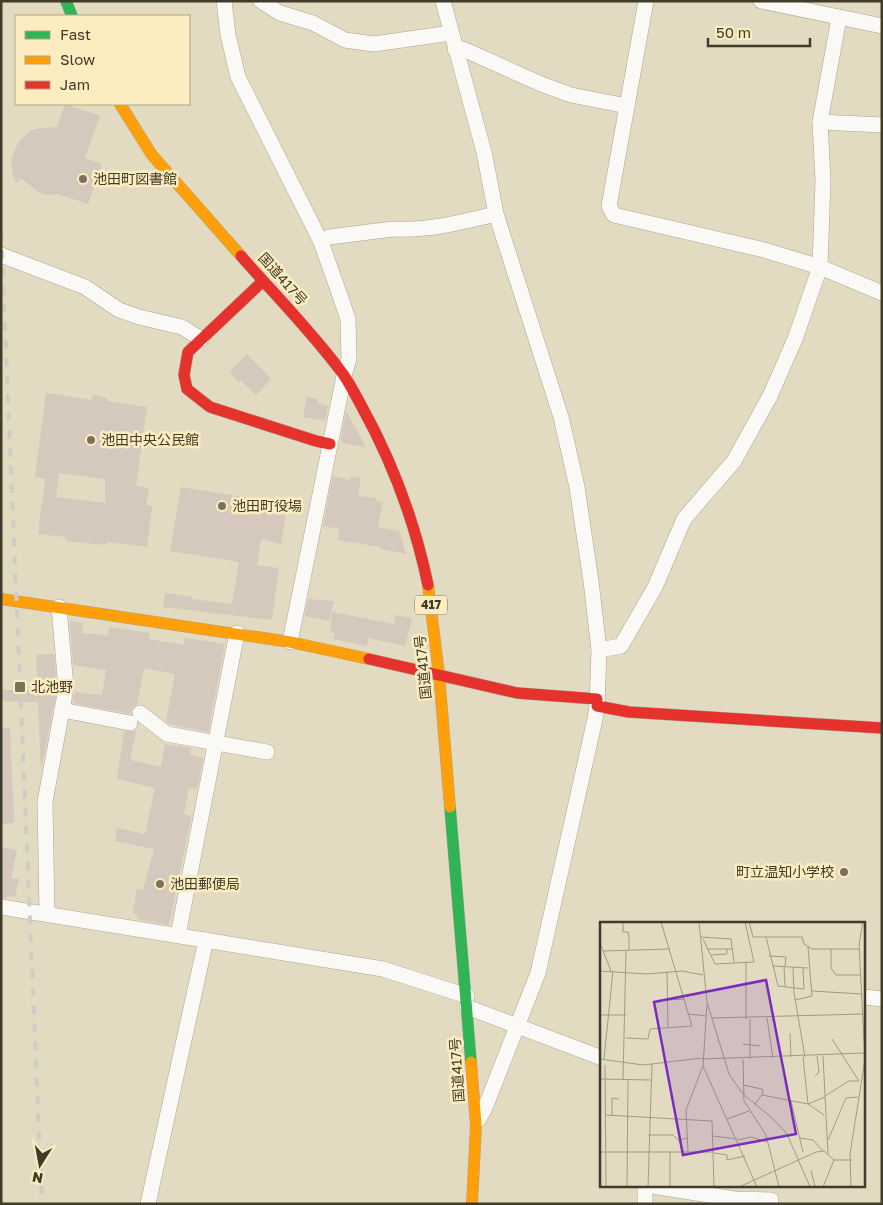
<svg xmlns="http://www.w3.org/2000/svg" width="883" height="1205" viewBox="0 0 883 1205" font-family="'Golos Text','Noto Sans JP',sans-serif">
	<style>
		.building { fill: #d5c8bc; fill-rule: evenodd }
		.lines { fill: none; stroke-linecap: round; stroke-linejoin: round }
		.street-casing { stroke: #aca693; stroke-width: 16 }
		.fast-casing { stroke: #aca693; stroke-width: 12 }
		.slow-casing { stroke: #aca693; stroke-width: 12 }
		.jam-casing { stroke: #aca693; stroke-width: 12 }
		.street { stroke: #fbf9f6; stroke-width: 15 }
		.fast { stroke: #30b455; stroke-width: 11 }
		.slow { stroke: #ff9f0a; stroke-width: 11 }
		.jam { stroke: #e5322d; stroke-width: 11 }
		.rail { stroke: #d0cdc6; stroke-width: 4; stroke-dasharray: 9 9; stroke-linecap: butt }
		.poi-dot { fill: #79735e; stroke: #fcedc1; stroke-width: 2 }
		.labels { text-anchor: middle; stroke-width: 5; stroke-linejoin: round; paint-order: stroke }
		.shield { fill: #fcedc1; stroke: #797057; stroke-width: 1 }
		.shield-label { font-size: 12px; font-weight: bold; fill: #413b29 }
		.poi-label { font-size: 14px; fill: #413b29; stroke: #fcedc1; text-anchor: start }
		.street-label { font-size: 14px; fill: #413b29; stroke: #fcedc1 }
		.inset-road { fill: none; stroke: #a29a84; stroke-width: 1 }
		.view { fill: #7b2cbf; fill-opacity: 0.15; stroke: #7b2cbf; stroke-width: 2.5 }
		.inset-edge { fill: none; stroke: #413b29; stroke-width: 2.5 }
	</style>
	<rect width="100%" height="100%" fill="#e2dac1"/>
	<g class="building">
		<path d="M65,104L100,116L85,158L102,164L88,204L58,194L48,195L40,193L22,179L16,183L13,176L11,161L16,147L20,140L32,130L40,128L57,127Z"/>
		<path d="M247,354L271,379L256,395L240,380L239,382L230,373L232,371L231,370Z"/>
		<path d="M46,393L92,400L93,395L107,398V401L147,407L136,486L149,488L146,505L152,506L147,547L107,542L106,545L66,541V537L38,534L45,479L35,477ZM59,473L105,479V503L56,497Z"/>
		<path d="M307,397L318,399L317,403L328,406L325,421L303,417Z"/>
		<path d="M346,411L364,443L365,447L342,443L341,439Z"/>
		<path d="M333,476L350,480L351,476L361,478L358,496L377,498L376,501L383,502L378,527L399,531L406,554L381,549V547L337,540L340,529L323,526Z"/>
		<path d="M181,487L268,501L266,512L286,515L281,544L261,539L257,565L279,568L272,620L163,607L165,593L192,597V599L232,604L239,562L170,551Z"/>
		<path d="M308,599L334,601L329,621L305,616Z"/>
		<path d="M332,612L394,624L395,615L412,618L405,646L368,638L367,646L334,639L335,633L330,632Z"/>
		<path d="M70,621L83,623L81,633L108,636L109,627L150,633L149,639L184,645L185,638L225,644L208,732L170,724L166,721L175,674L144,668L137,704L132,708L131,714L73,703L75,692L102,695L106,670L73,665Z"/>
		<path d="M54,654L57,688L41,770L38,702L1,701V690H38L36,655Z"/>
		<path d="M1,728H10L14,823L1,824Z"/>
		<path d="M124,731H136L130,760L161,767L165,744L191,748L190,755L203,758L197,789L189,788L184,814L191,816L190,823L169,925L137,919L138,915L133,914L137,889L143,890L154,849L115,841L117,828L145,834L155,788L117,779Z"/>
		<path d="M1,847L17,850L11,878L19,879L15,897L7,896V898H1Z"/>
	</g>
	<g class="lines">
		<g class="street-casing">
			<g id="street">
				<path d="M224,1L228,35L238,77L321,242L338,290L348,319L349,359L344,376L290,642"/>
				<path d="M261,1L280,13L313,23L345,40L374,44L451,33"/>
				<path d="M443,1L484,152L496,214L561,417L577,487L591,581L599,650L597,706L595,719L538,973L485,1108L479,1119"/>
				<path d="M646,1L609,206L614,215L764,250L820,267L882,293"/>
				<path d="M761,1L882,26"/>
				<path d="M455,49H463L541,84L571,95L627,106"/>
				<path d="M820,122L882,125"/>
				<path d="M321,242L329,237L393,229C428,231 463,222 496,214"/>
				<path d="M1,255L85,287L119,310L139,317L182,327L201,339"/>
				<path d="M599,650L621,646L655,587L684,519L734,461L770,396L795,339L820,267L823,180L820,122L839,18"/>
				<path d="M62,710L130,723"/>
				<path d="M140,713L167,734L267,752"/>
				<path d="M1,907L383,969L467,996"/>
				<path d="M47,913L45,802L66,688L59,607"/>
				<path d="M178,935L237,633"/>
				<path d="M864,997L882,999"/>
				<path d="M467,1007L602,1058"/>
				<path d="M645,1186V1204"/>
				<path d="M652,1186L734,1199L771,1200"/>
				<path d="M148,1204L206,940"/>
			</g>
		</g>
		<g class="fast-casing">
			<g id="fast">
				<path d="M66,1L72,16"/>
				<path d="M450,807L471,1062"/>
			</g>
		</g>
		<g class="slow-casing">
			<g id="slow">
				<path d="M120,104L152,155L241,256"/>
				<path d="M428,585L439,674L450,807"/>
				<path d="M1,599L290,642L369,659"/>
				<path d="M471,1062L476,1125L472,1204"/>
			</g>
		</g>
		<g class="jam-casing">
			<g id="jam">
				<path d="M241,256C275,295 312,332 343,374C350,384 356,396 362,407C393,463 415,523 428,585"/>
				<path d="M263,281L188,352L184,375L187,389L210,407L316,441L330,444"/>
				<path d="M369,659L517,693L597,699"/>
				<path d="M597,706L629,712L882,728"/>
			</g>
		</g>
		<use href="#street" class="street"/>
		<use href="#fast" class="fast"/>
		<use href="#slow" class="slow"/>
		<use href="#jam" class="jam"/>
		<path class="rail" d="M1,232L42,1204"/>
	</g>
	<g class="poi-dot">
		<circle cx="83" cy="179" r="5"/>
		<circle cx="91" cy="440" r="5"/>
		<circle cx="222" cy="506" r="5"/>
		<rect x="14" y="681" width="12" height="12" rx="2.5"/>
		<circle cx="844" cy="872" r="5"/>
		<circle cx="160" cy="884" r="5"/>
	</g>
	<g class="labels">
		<rect class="shield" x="415" y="595.5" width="32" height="19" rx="4"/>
		<g class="shield-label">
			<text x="431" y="609">417</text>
		</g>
		<g class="poi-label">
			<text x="93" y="184">池田町図書館</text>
			<text x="101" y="445">池田中央公民館</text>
			<text x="232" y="511">池田町役場</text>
			<text x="31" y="692">北池野</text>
			<text x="834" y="877" text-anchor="end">町立温知小学校</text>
			<text x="170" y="889">池田郵便局</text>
		</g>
		<g class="street-label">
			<text transform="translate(283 279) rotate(48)" y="5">国道417号</text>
			<text transform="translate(423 667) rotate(-96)" y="5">国道417号</text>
			<text transform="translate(457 1070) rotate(-94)" y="5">国道417号</text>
		</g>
	</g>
	<g transform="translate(600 922)">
		<rect width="265" height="265" fill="#e2dac1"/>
		<path class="inset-road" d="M23,0V10H28L29,14V28M99,0L107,80L129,152L143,172L172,196L187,212L210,265M149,0L153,15H202L204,22L212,27H259M101,15L131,17L134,40M166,15L178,64L204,67L203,46M103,17L115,42L154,40L145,0M0,21L11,49M107,27H132M231,27V46L236,53H260M3,29L70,27M111,33L127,32V27M169,34L186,35L185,44M146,40V97M173,44L208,46M184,44L185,64M193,45L194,71L205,135M0,49L47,52L82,49L103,53M67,50L68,105M212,69L262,72M68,78L84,77M195,78L212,74L208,25M107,82L103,144L157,265M89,92L106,94M0,93H26M112,96L263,92M167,96L173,136M150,97V137M190,111L191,135M26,116L48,117L50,107L92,104L61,0M143,122L160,124M223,134L228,232M203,135L208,182L224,193M0,137L43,143L102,136M4,137L13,49M102,137L264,131M143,137L144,179L166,213L179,265M5,143L6,265M215,154L219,150L217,134M0,157L50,158M23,157L26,28M143,163L162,167L163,171L155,182M162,173L208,182L225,175M225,174L249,159H259L232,117M191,179L203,230M6,193L112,199L114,265M12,193V176L19,177M127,197L149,189M48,213H73L78,218L88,216M113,214L137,217M200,216L213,218L223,229M138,218L151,215L167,220M228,218L246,176L258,175M0,230H114M70,230V265M88,230L86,188L103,144M114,231L127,233V238L145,234M211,248L215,265M27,265L28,158M48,265L52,142M139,265L216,230L224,229L234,238H252M223,265L234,238M251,265L250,232L265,137L259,22L263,0"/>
		<path class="view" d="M166,58L196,212L83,233L54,80Z"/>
		<rect width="265" height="265" class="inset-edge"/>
	</g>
	<rect width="883" height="1205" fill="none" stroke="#413b29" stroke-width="5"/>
	<rect x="15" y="15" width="175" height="90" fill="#fcedc1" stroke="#b1a684"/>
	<rect x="25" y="31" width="25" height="8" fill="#30b455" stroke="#b1a684"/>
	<text x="60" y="40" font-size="15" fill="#413b29">Fast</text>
	<rect x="25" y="56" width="25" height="8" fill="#ff9f0a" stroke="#b1a684"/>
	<text x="60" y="65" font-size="15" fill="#413b29">Slow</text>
	<rect x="25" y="81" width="25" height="8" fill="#e5322d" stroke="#b1a684"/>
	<text x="60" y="90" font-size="15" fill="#413b29">Jam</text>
	<g transform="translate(40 1165) rotate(191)" stroke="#fcedc1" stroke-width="4" paint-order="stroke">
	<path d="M0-4L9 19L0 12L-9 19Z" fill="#413b29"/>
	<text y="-8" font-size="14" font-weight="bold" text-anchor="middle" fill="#413b29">N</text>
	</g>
	<path d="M708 38v8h102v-8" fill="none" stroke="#413b29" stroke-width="2.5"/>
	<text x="716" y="38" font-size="15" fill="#413b29" stroke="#fcedc1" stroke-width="4" paint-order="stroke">50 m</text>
</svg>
